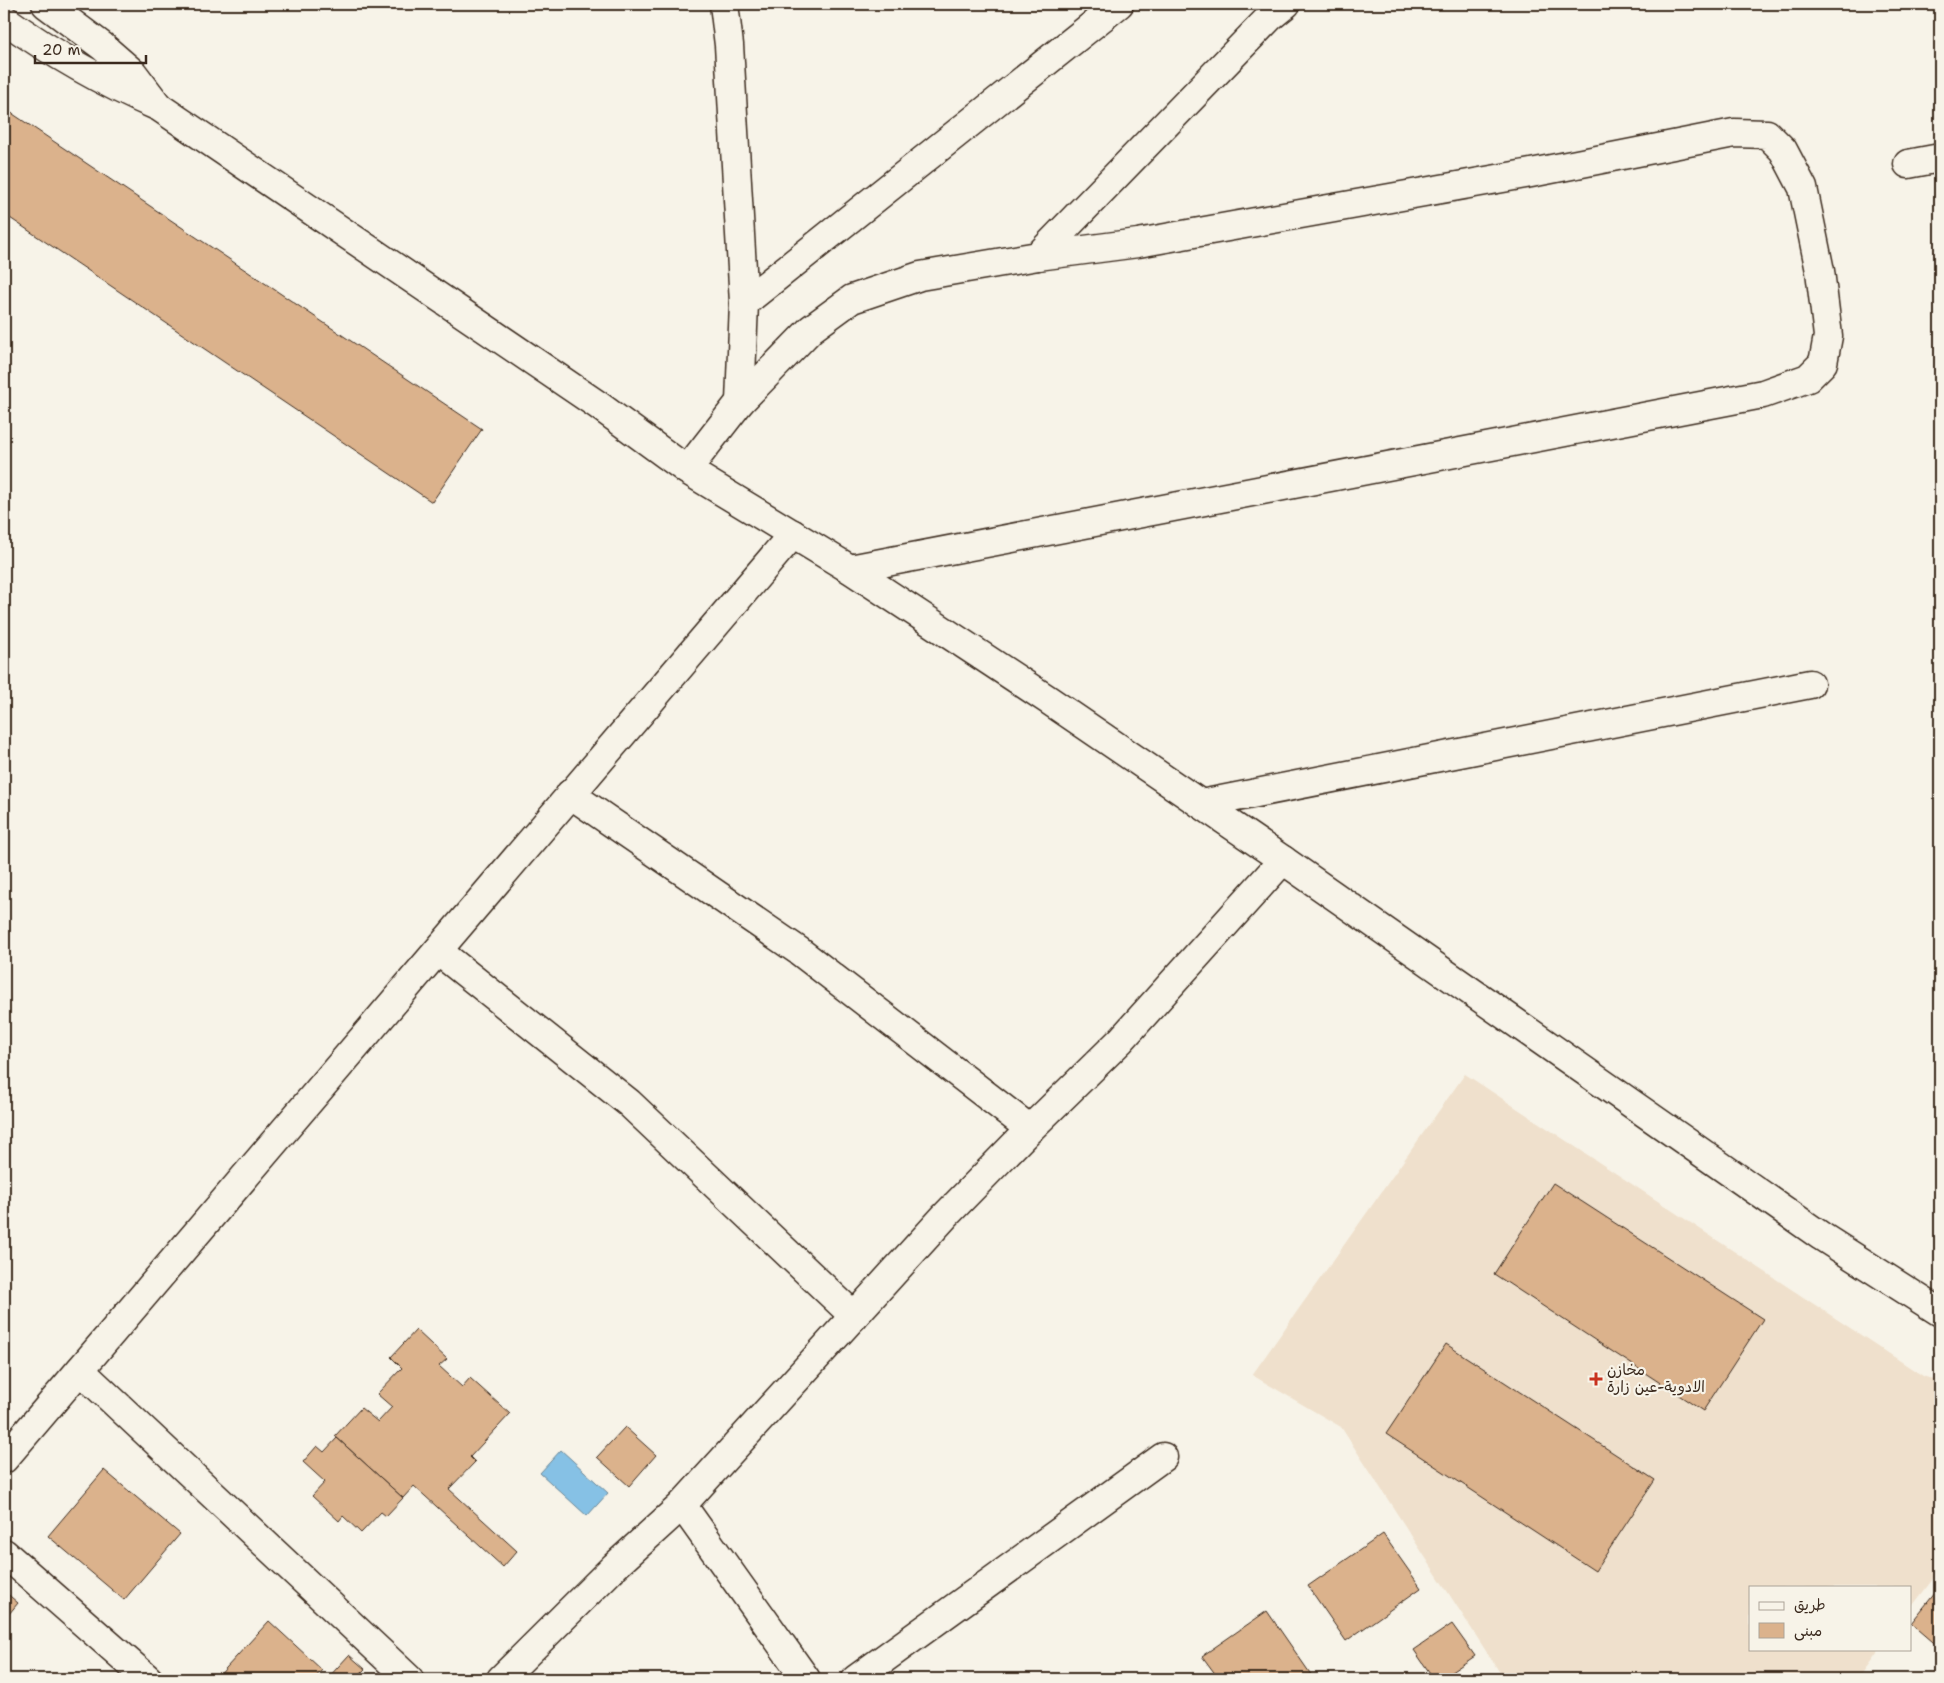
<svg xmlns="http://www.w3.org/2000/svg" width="1944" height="1683" viewBox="0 0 1944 1683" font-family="'Shantell Sans','Playpen Sans Arabic',sans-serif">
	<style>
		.built { fill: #efe0cc }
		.water { fill: #86c1e5; stroke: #688595 }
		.building { fill: #dbb28c; stroke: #3b2a1e }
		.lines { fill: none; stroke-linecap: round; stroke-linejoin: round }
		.minor-casing { stroke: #3b2a1e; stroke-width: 31 }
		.major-casing { stroke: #3b2a1e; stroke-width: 31 }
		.minor { stroke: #f7f3e8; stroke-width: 28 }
		.major { stroke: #f7f3e8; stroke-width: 28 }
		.poi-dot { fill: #c8321e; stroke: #f7f3e8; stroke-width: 2 }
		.labels { text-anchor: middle; stroke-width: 4.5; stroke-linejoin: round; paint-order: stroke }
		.poi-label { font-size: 15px; fill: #3b2a1e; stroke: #f7f3e8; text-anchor: start }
	</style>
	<rect width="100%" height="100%" fill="#f7f3e8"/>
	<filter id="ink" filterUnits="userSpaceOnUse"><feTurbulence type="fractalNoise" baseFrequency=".02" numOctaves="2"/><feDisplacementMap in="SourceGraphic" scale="10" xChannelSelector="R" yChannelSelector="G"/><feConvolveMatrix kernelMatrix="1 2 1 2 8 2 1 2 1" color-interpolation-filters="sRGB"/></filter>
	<g filter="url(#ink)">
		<path class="built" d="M1465,1074L1923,1376L1940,1382V1570L1910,1609V1587H1750V1649H1880L1858,1679H1504L1341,1427L1252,1375Z"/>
		<path class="water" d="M561,1450L608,1493L587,1516L540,1473Z"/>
		<g class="building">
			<path d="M7,110L482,429L432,502L4,214V116Z"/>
			<path d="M1553,1183L1763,1319L1703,1411L1494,1274Z"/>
			<path d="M416,1330L447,1359L439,1366L462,1387L470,1378L510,1414L470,1457L475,1462L449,1489L517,1551L503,1567L414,1486L403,1498L335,1436L361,1408L378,1422L392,1407L377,1394L402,1368L391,1357Z"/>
			<path d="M1446,1344L1655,1480L1595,1571L1386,1434Z"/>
			<path d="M625,1427L656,1455L629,1486L597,1457Z"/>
			<path d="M337,1438L403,1498L386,1516L381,1512L361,1533L343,1516L339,1521L312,1496L325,1482L303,1462L317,1446L324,1452Z"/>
			<path d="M104,1470L180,1534L124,1600L48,1536Z"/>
			<path d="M1383,1534L1421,1588L1346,1641L1308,1586Z"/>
			<path d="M1940,1587V1648L1911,1623Z"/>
			<path d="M4,1591L18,1603L4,1620Z"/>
			<path d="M1267,1611L1314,1679H1219L1202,1656Z"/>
			<path d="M269,1621L322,1670L314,1679H216Z"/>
			<path d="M1452,1624L1475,1656L1441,1679H1434L1414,1650Z"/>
			<path d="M349,1655L365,1669L355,1679H327Z"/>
		</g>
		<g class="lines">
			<g class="minor-casing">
				<g id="minor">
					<path d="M724,4L729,45L744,303L740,402"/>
					<path d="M1908,164L1940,158"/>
					<path d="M1038,256L1270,17L1286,4"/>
					<path d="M744,303L1119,4"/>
					<path d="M687,470L740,402L811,329L852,299L920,276L1038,256L1138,243L1531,173L1734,133L1767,134L1783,150L1803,188L1820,271L1828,336L1823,363L1808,378L1763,394L850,569"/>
					<path d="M570,794L799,951L1030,1129"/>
					<path d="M1201,804L1810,684"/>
					<path d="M438,951L629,1103L854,1316"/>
					<path d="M80,1370L409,1679"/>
					<path d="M4,1459L793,534"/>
					<path d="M682,1505L806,1679"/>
					<path d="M4,1553L148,1679"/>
					<path d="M501,1679L615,1566L682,1505L945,1216L1030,1129L1121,1040L1283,860"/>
					<path d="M856,1679L1163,1457"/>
				</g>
			</g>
			<g class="major-casing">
				<g id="major">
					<path d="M46,4L102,46L133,73L158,106"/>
					<path d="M4,19C53,54 104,83 159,107L598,405L687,470L850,569L1047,699L1283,860L1821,1236L1940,1312"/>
				</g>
			</g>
			<use href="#minor" class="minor"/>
			<use href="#major" class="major"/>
		</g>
	</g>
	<path class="poi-dot" d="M1593.5 1371.5h5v5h5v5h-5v5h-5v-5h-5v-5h5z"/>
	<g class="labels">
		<g class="poi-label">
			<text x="1607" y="1375">مخازن<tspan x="1607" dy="17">الادوية-عين زارة</tspan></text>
		</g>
	</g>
	<rect width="1944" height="1683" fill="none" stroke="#f7f3e8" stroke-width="20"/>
	<rect x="10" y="10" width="1924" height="1663" fill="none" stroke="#3b2a1e" stroke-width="2" filter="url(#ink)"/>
	<rect x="1749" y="1586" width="162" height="65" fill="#f7f3e8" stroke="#aca397"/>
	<rect x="1759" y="1602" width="25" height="8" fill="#f7f3e8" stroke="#aca397"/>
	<text x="1794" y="1610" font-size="15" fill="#3b2a1e">طريق</text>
	<rect x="1759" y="1623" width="25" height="15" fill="#dbb28c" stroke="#aca397"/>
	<text x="1794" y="1636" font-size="15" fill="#3b2a1e">مبنى</text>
	<path d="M35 55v8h111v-8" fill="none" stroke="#3b2a1e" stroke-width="2.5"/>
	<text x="42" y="55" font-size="15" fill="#3b2a1e" stroke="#f7f3e8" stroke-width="4" paint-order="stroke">20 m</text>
</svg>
